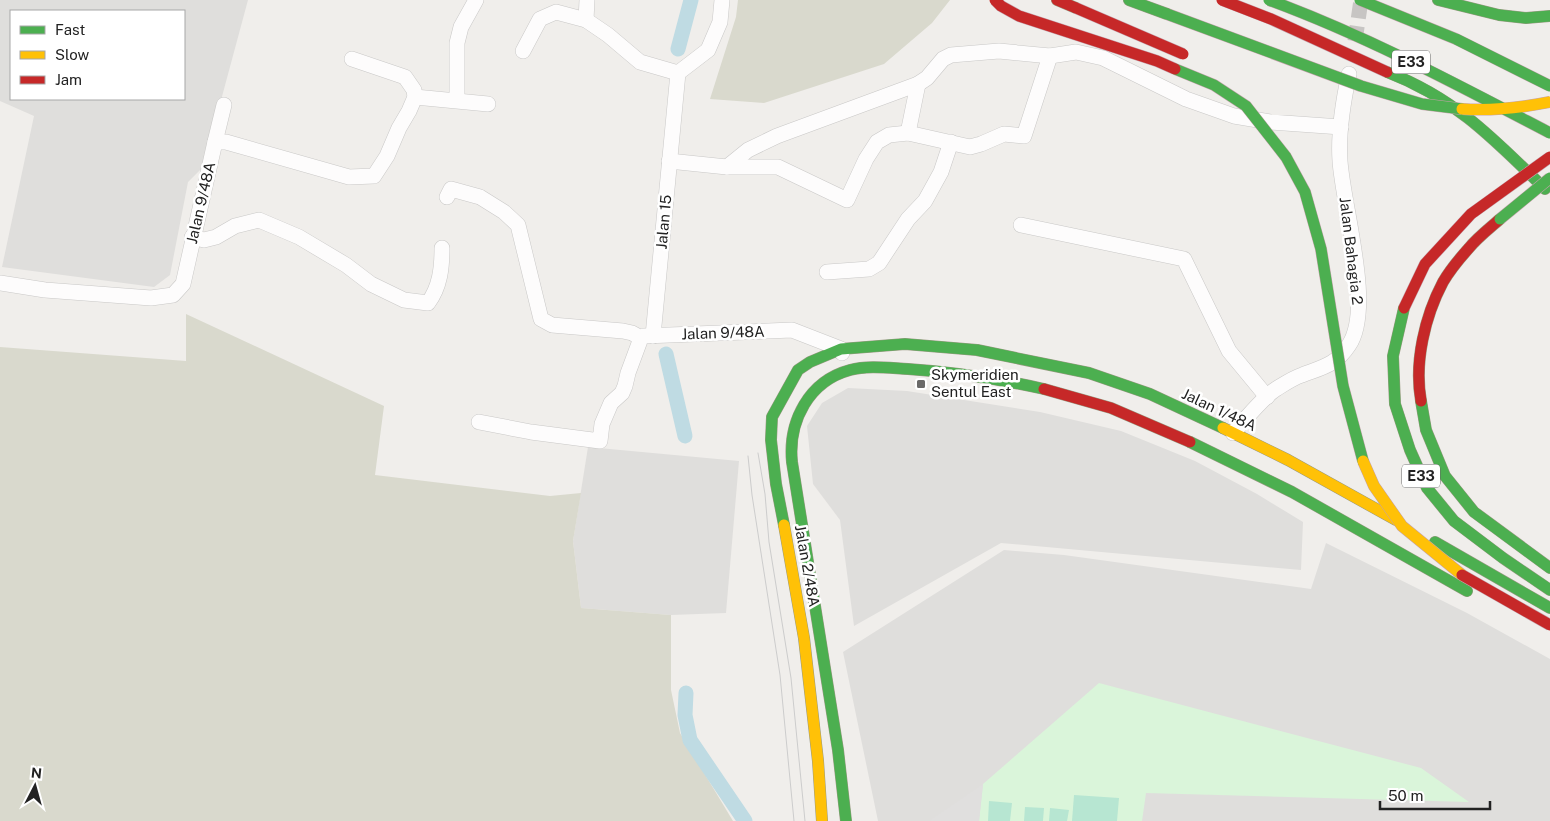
<svg xmlns="http://www.w3.org/2000/svg" width="1550" height="821" viewBox="0 0 1550 821" font-family="'Public Sans',sans-serif">
	<style>
		.residential { fill: #dfdedc; fill-rule: evenodd }
		.construction { fill: #d9d9cd }
		.park { fill: #daf5da }
		.pitch { fill: #b7e6d2 }
		.parking { fill: #e0dfde }
		.lines { fill: none; stroke-linecap: round; stroke-linejoin: round }
		.canal { stroke: #bfdbe3; stroke-width: 15 }
		.street-tunnel { stroke: #c7c5c3; stroke-width: 15; stroke-dasharray: 15 8; stroke-linecap: butt }
		.street-casing { stroke: #c9c8c7; stroke-width: 16 }
		.fast-casing { stroke: #999a82; stroke-width: 12 }
		.slow-casing { stroke: #999a82; stroke-width: 12 }
		.jam-casing { stroke: #999a82; stroke-width: 12 }
		.street { stroke: #fdfcfc; stroke-width: 15 }
		.fast { stroke: #4caf50; stroke-width: 11 }
		.slow { stroke: #ffc107; stroke-width: 11 }
		.jam { stroke: #c62828; stroke-width: 11 }
		.tram { stroke: #ccc; stroke-width: 1 }
		.fast-bridge-casing { stroke: #c5a2ac; stroke-width: 12; stroke-linecap: butt }
		.slow-bridge-casing { stroke: #c5a2ac; stroke-width: 12; stroke-linecap: butt }
		.jam-bridge-casing { stroke: #c5a2ac; stroke-width: 12; stroke-linecap: butt }
		.fast-bridge { stroke: #4caf50; stroke-width: 11 }
		.slow-bridge { stroke: #ffc107; stroke-width: 11 }
		.jam-bridge { stroke: #c62828; stroke-width: 11 }
		.poi-dot { fill: #6a6968; stroke: #fff; stroke-width: 2 }
		.labels { text-anchor: middle; stroke-width: 5; stroke-linejoin: round; paint-order: stroke }
		.shield { fill: #fff; stroke: #646464; stroke-width: 1 }
		.shield-label { font-size: 14px; font-weight: bold; fill: #222 }
		.street-label { font-size: 15px; fill: #222; stroke: #fff }
		.poi-label { font-size: 15px; fill: #222; stroke: #fff; text-anchor: start }
	</style>
	<rect width="100%" height="100%" fill="#f0eeeb"/>
	<g class="residential">
		<path d="M0,0H248L203,167L188,182L170,275L154,287L2,267L34,116L0,101ZM11,11H184V99H11Z"/>
		<path d="M848,388L907,391L1040,412L1121,431L1195,461L1257,494L1303,522L1301,570L1001,543L854,626L840,520L813,484L807,426L822,403Z"/>
		<path d="M588,447L739,461L726,613L671,615L581,608L573,541Z"/>
		<path d="M1326,543L1467,613L1550,659V821H878L843,652L1004,550L1064,555L1311,589Z"/>
	</g>
	<g class="construction">
		<path d="M738,0H950L932,23L884,64L764,103L710,99L736,17Z"/>
		<path d="M186,314L384,406L375,475L550,496L581,493L573,541L581,608L671,615V690L680,733L733,821H0V347L186,361Z"/>
	</g>
	<path class="park" d="M1099,683L1421,768L1469,802L1146,793L1142,821H979L983,784Z"/>
	<g class="pitch">
		<path d="M1074,795L1119,798L1117,821H1072Z"/>
		<path d="M989,801L1012,803L1010,821H988Z"/>
		<path d="M1025,807L1044,808L1043,821H1024Z"/>
		<path d="M1050,808L1069,810L1067,821H1049Z"/>
	</g>
	<path class="parking" d="M983,784L979,821H929Z"/>
	<g class="lines">
		<g class="canal">
			<path d="M678,49L691,0"/>
			<path d="M666,354L685,436"/>
			<path d="M686,693L685,715L690,740L745,821"/>
		</g>
		<path class="street-tunnel" d="M1355,41L1361,0"/>
		<g class="street-casing">
			<g id="street">
				<path d="M586,20L587,0"/>
				<path d="M523,51L540,19L556,12L586,20L608,35L640,62L678,73"/>
				<path d="M415,97L488,104"/>
				<path d="M457,100V43L461,27L476,0"/>
				<path d="M908,133L918,84"/>
				<path d="M215,142L224,105"/>
				<path d="M669,161L727,167H778L847,200L866,159L877,142L889,135L908,133L970,147L981,144L1004,134L1024,136L1050,56"/>
				<path d="M727,167L748,150L777,136L918,84L927,78L943,59L951,55L999,51L1050,56L1076,52L1103,58L1186,99L1234,116L1270,122L1341,127"/>
				<path d="M447,197L451,189L480,197L504,212L518,225L541,319L552,325L623,331L632,333L641,338"/>
				<path d="M1021,225L1184,259L1229,351L1267,397"/>
				<path d="M192,237L204,240L216,237L235,226L259,220L299,237L346,265L371,284L404,300L428,303C440,287 442,268 442,248"/>
				<path d="M827,272L869,269L879,263L908,219L925,201L941,172L951,142"/>
				<path d="M0,283L45,290L151,298L173,295L183,284L215,142H226L349,177L374,176L387,156L399,128L409,111L415,97L414,90L405,77L352,59"/>
				<path d="M653,336L678,73L708,50L720,22L722,0"/>
				<path d="M479,422L531,432L600,441L602,424L611,403L622,393L625,386L628,373L641,338L644,336L792,330L841,349L842,353"/>
				<path d="M1233,433C1245,420 1262,398 1276,389C1284,384 1293,378 1302,375C1323,367 1336,365 1349,345C1374,307 1343,207 1340,161C1338,133 1343,102 1349,74"/>
			</g>
		</g>
		<g class="fast-casing">
			<g id="fast">
				<path d="M1129,0L1167,14"/>
				<path d="M1438,0L1499,15L1526,18L1550,16"/>
				<path d="M1387,72C1455,98 1494,139 1545,189"/>
				<path d="M1404,308L1393,356L1395,404L1410,450L1427,488L1454,521L1503,558L1550,590"/>
				<path d="M1421,401L1426,430L1445,476L1474,512L1550,568"/>
				<path d="M1190,442L1292,492L1467,591"/>
				<path d="M784,525L776,484L771,440L772,417L798,370L810,362L841,349L905,344L977,350L1089,373L1150,394L1223,428"/>
				<path d="M1435,542L1550,608"/>
				<path d="M846,821L838,750L792,462C788,421 809,381 850,370C868,365 889,368 908,369C954,372 999,379 1044,389"/>
			</g>
		</g>
		<g class="slow-casing">
			<g id="slow">
				<path d="M1223,428L1288,460L1396,520"/>
				<path d="M784,525L804,638L818,761L822,821"/>
			</g>
		</g>
		<g class="jam-casing">
			<g id="jam">
				<path d="M1057,0L1076,8"/>
				<path d="M1044,389L1111,408L1190,442"/>
				<path d="M1421,401C1414,362 1425,316 1443,282C1450,270 1460,258 1469,248C1478,237 1490,228 1500,219"/>
			</g>
		</g>
		<use href="#street" class="street"/>
		<use href="#fast" class="fast"/>
		<use href="#slow" class="slow"/>
		<use href="#jam" class="jam"/>
		<g class="tram">
			<path d="M758,453L765,494L769,542L791,678L805,821"/>
			<path d="M748,456L752,495L780,675L794,821"/>
		</g>
		<g class="fast-bridge-casing">
			<g id="fast-bridge">
				<path d="M1269,0C1367,36 1458,85 1550,133"/>
				<path d="M1360,0L1456,39L1550,86"/>
				<path d="M1167,14L1361,86L1422,104L1462,109"/>
				<path d="M1175,69L1214,85L1246,106L1286,157L1305,192L1321,249L1343,386L1363,461"/>
				<path d="M1500,219L1550,178"/>
			</g>
		</g>
		<g class="slow-bridge-casing">
			<g id="slow-bridge">
				<path d="M1462,109C1493,111 1520,108 1550,102"/>
				<path d="M1363,461L1374,486L1402,526L1462,575"/>
			</g>
		</g>
		<g class="jam-bridge-casing">
			<g id="jam-bridge">
				<path d="M995,0L1001,6L1019,16L1157,61L1175,69"/>
				<path d="M1222,0L1271,19L1387,72"/>
				<path d="M1076,8L1183,54"/>
				<path d="M1404,308L1425,264L1471,214L1550,157"/>
				<path d="M1462,575L1550,625"/>
			</g>
		</g>
		<use href="#fast-bridge" class="fast-bridge"/>
		<use href="#slow-bridge" class="slow-bridge"/>
		<use href="#jam-bridge" class="jam-bridge"/>
	</g>
	<rect class="poi-dot" x="916" y="379" width="10" height="10" rx="2.5"/>
	<g class="labels">
		<g class="shield">
			<rect x="1392" y="50.5" width="38" height="23" rx="4"/>
			<rect x="1402" y="464.5" width="38" height="23" rx="4"/>
		</g>
		<g class="shield-label">
			<text x="1411" y="67">E33</text>
			<text x="1421" y="481">E33</text>
		</g>
		<g class="street-label">
			<text transform="translate(201 203) rotate(-77)" y="5">Jalan 9/48A</text>
			<text transform="translate(664 222) rotate(-85)" y="5">Jalan 15</text>
			<text transform="translate(1351 251) rotate(83)" y="5">Jalan Bahagia 2</text>
			<text transform="translate(723 333) rotate(-2)" y="5">Jalan 9/48A</text>
			<text transform="translate(1219 410) rotate(25)" y="5">Jalan 1/48A</text>
			<text transform="translate(807 566) rotate(80)" y="5">Jalan 2/48A</text>
		</g>
		<g class="poi-label">
			<text x="931" y="380">Skymeridien<tspan x="931" dy="17">Sentul East</tspan></text>
		</g>
	</g>
	<rect x="10" y="10" width="175" height="90" fill="#ffffff" stroke="#a7a7a7"/>
	<rect x="20" y="26" width="25" height="8" fill="#4caf50" stroke="#a7a7a7"/>
	<text x="55" y="35" font-size="15" fill="#222222">Fast</text>
	<rect x="20" y="51" width="25" height="8" fill="#ffc107" stroke="#a7a7a7"/>
	<text x="55" y="60" font-size="15" fill="#222222">Slow</text>
	<rect x="20" y="76" width="25" height="8" fill="#c62828" stroke="#a7a7a7"/>
	<text x="55" y="85" font-size="15" fill="#222222">Jam</text>
	<g transform="translate(35 786) rotate(6)" stroke="#ffffff" stroke-width="4" paint-order="stroke">
	<path d="M0-4L9 19L0 12L-9 19Z" fill="#222222"/>
	<text y="-8" font-size="14" font-weight="bold" text-anchor="middle" fill="#222222">N</text>
	</g>
	<path d="M1380 801v8h110v-8" fill="none" stroke="#222222" stroke-width="2.5"/>
	<text x="1388" y="801" font-size="15" fill="#222222" stroke="#ffffff" stroke-width="4" paint-order="stroke">50 m</text>
</svg>
